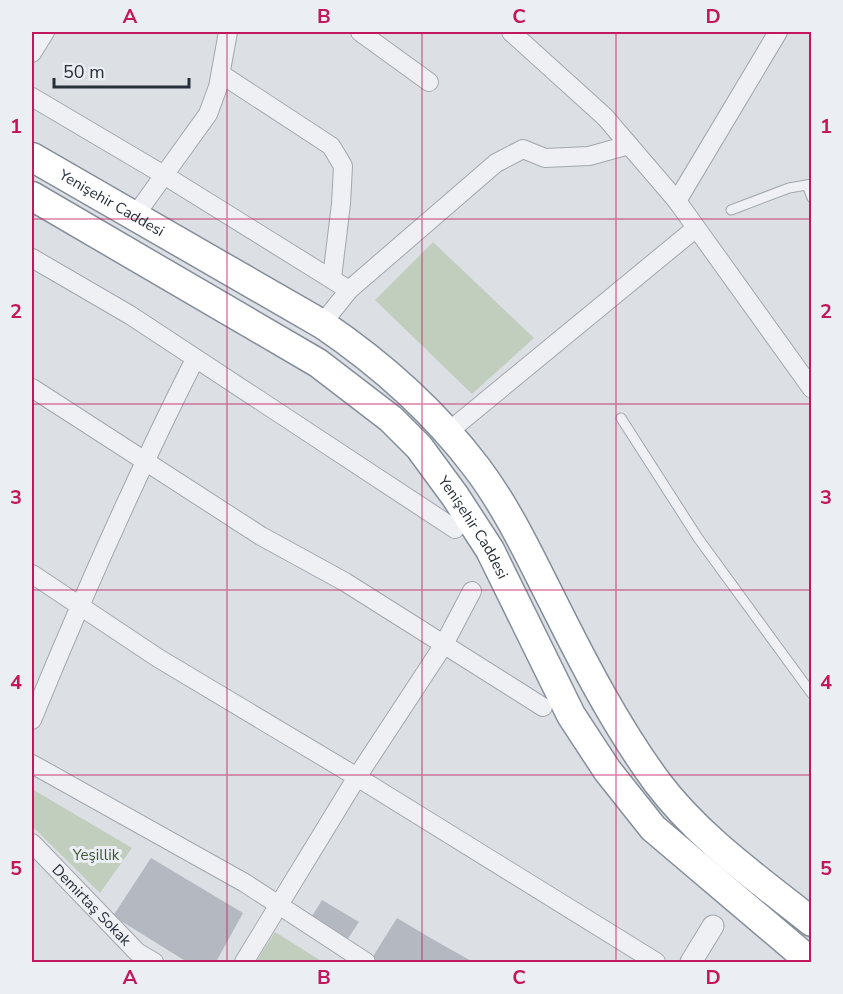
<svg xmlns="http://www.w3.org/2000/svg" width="843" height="994" viewBox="0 0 843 994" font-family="'Nunito Sans',sans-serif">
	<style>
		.green { fill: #c2cebd }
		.building { fill: #b4b9c1 }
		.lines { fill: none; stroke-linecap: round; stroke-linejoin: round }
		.service-casing { stroke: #a2a7ae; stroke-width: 11 }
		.minor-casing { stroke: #a2a7ae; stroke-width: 20 }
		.tertiary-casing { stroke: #a2a7ae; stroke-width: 23 }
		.trunk-casing { stroke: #848e9a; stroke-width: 31 }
		.service { stroke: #eef0f4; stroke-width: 9 }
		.minor { stroke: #eef0f4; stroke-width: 18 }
		.tertiary { stroke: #eef0f4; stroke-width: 21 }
		.trunk { stroke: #fff; stroke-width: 28 }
		.grid { fill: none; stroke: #c2185b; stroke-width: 1.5; stroke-opacity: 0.55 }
		.labels { text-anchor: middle; stroke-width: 6; stroke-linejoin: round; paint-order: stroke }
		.street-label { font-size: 15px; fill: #272f3a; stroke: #ebeff3 }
		.park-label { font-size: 15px; fill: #3c5535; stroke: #ebeff3 }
		.neatline { fill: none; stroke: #c2185b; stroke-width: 2 }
		.grid-label { font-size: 20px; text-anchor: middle; font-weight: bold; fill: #c2185b }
	</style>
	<rect width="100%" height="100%" fill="#dce0e5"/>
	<g class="green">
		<path d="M433,242L534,338L472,394L375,300Z"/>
		<path d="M32,789L132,848L100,893L32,826Z"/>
		<path d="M275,932L323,962H256Z"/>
	</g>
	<g class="building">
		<path d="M151,858L243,913L216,962H187L113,916Z"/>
		<path d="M322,900L359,922L345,943L309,921Z"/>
		<path d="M397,918L434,940L473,962H379L372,958Z"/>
	</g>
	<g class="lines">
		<g class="service-casing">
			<g id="service">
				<path d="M807,185L812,198"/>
				<path d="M731,210L789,188L812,184"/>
				<path d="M621,418L698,538L812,694"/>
			</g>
		</g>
		<g class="minor-casing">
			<g id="minor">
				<path d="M360,32L429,82"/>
				<path d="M511,32L605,117L677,201L812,389"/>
				<path d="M32,53L45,32"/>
				<path d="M221,74L331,146L343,166L341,204L332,278"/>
				<path d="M32,97L164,175L349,290"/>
				<path d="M677,201L778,32"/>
				<path d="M134,217L208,114L218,87L228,32"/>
				<path d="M32,258L130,315L455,529"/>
				<path d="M322,324L349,290L496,163L523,149L545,158L589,156L629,145"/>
				<path d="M32,388L261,536L345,582L543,707"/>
				<path d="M448,432L696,228"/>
				<path d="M32,574L158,658L357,777L656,962"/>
				<path d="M32,720C82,598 135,478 195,359"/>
				<path d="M32,764L245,883L366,962"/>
				<path id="s1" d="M32,843L137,952L154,962"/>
				<path d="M244,962L357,777L443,646L472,591"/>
			</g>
		</g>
		<g class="tertiary-casing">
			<path id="tertiary" d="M691,962L713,926"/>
		</g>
		<g class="trunk-casing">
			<g id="trunk">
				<path id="s2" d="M32,157L322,324C381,364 434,411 477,468C508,509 530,557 553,602C584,664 616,726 657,782C698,837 758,879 812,922"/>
				<path id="s3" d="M32,196L318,363L391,419L419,447L455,496L490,550L571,715L607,770L653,828L811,962"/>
			</g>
		</g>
		<use href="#service" class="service"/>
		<use href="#minor" class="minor"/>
		<use href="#tertiary" class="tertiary"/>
		<use href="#trunk" class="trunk"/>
	</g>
	<path class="grid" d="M227,32V962M422,32V962M616,32V962M32,219H812M32,404H812M32,590H812M32,775H812"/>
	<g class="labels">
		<g class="street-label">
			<text dy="5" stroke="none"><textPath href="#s2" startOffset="92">Yenişehir Caddesi</textPath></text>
			<text dy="5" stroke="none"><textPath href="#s3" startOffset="560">Yenişehir Caddesi</textPath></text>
			<text dy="5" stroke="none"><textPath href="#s1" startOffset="86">Demirtaş Sokak</textPath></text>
		</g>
		<g class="park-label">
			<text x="96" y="860">Yeşillik</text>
		</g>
	</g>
	<rect width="843" height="994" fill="none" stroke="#ebeff3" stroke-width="66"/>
	<path d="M54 78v9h135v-9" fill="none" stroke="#272f3a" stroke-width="3"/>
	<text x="63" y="78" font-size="18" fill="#272f3a" stroke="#ebeff3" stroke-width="4.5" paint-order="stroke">50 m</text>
	<rect x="33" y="33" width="777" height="928" class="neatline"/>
	<g class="grid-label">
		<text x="130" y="23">A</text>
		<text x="324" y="23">B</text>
		<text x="519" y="23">C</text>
		<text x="713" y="23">D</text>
		<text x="16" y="133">1</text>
		<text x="826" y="133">1</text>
		<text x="16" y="318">2</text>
		<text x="826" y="318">2</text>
		<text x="16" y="504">3</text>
		<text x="826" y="504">3</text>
		<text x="16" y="689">4</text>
		<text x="826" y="689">4</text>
		<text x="16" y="875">5</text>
		<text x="826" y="875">5</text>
		<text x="130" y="984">A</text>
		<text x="324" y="984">B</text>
		<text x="519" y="984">C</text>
		<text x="713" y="984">D</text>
	</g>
</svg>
